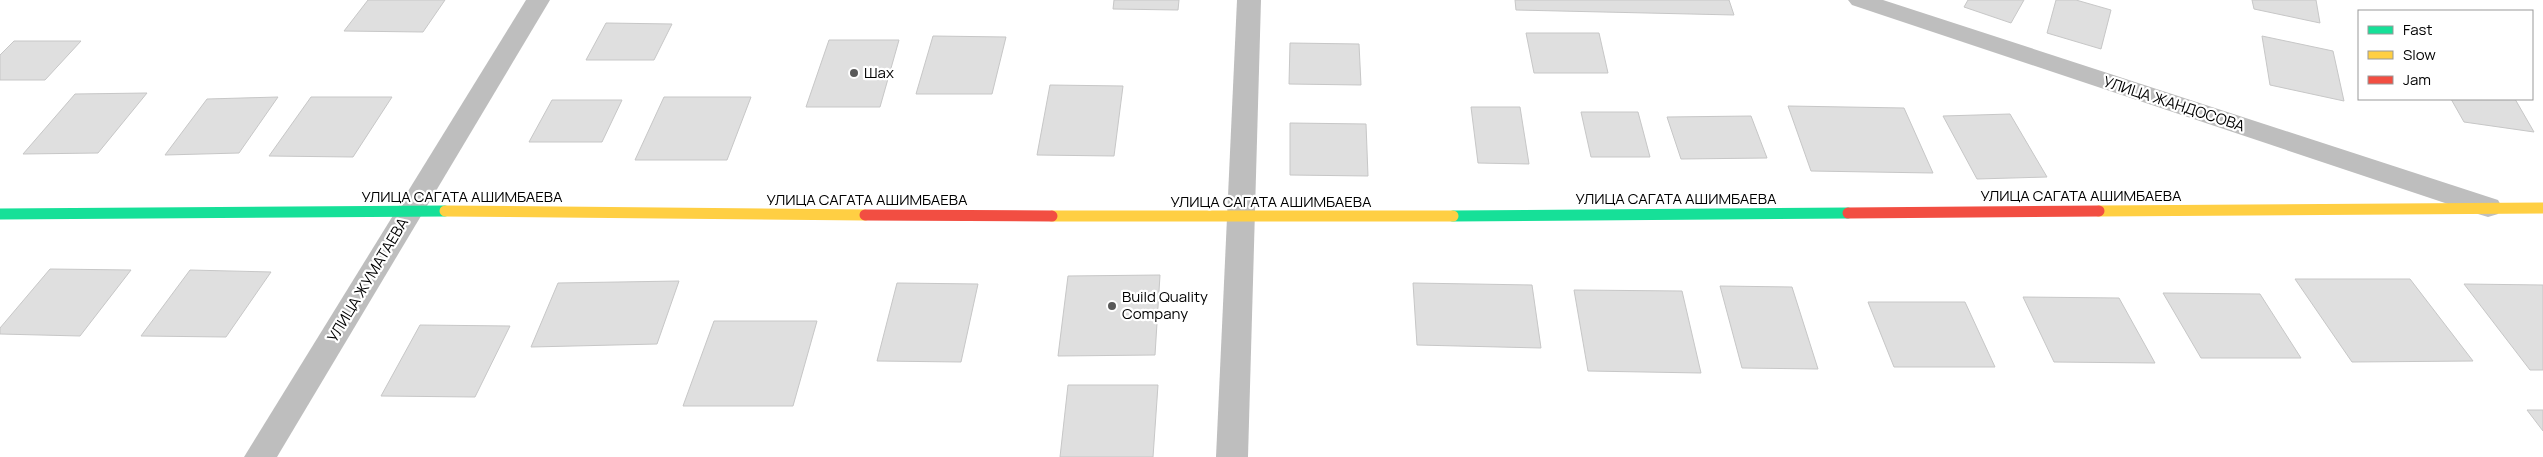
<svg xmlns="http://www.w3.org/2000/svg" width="2543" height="457" viewBox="0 0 2543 457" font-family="Manrope,sans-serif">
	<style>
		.building { fill: #dfdfdf; stroke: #c7c7c7 }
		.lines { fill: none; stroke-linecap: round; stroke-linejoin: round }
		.street { fill: #bebebe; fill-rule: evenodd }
		.fast { stroke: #16e098; stroke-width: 11 }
		.slow { stroke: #ffcf43; stroke-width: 11 }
		.jam { stroke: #f24e42; stroke-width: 11 }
		.poi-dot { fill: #595959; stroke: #fff; stroke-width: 2 }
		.labels { text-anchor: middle; stroke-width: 4.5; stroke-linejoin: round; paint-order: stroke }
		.poi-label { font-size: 15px; fill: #000; stroke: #fff; text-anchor: start }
		.street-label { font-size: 15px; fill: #000; stroke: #fff }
	</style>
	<rect width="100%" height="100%" fill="#fff"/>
	<g class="building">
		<path d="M368,0H445L423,32L344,31Z"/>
		<path d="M1114,0H1179L1178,10L1113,9Z"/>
		<path d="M1515,0H1729L1734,15L1516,10Z"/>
		<path d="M1968,0H2024L2011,23L1964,7Z"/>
		<path d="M2056,0H2076L2111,10L2101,49L2047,33Z"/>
		<path d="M2252,0H2316L2320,23L2254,9Z"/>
		<path d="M606,23L672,24L654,60H586Z"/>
		<path d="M1526,33H1599L1608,73H1534Z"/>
		<path d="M933,36L1006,37L992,94H916Z"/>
		<path d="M2262,36L2333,51L2344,101L2270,85Z"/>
		<path d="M829,40H899L880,107H806Z"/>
		<path d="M14,41H81L45,80H0V55Z"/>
		<path d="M1290,43L1359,44L1361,85L1289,84Z"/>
		<path d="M1050,85L1123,86L1114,156L1037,155Z"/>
		<path d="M147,93L98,153L23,154L75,94Z"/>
		<path d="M278,97L239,153L165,155L207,99Z"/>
		<path d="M311,97H392L353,157L269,156Z"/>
		<path d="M664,97H751L727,160H635Z"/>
		<path d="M2451,99H2515L2534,132L2464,122Z"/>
		<path d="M552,100H622L602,142H529Z"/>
		<path d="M1788,106L1904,108L1933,173L1811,171Z"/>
		<path d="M1471,107H1520L1529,164L1478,163Z"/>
		<path d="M1581,112H1638L1650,157H1591Z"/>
		<path d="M2010,114L2047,177L1977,179L1943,116Z"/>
		<path d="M1751,116L1767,158L1681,159L1667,117Z"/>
		<path d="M1290,123L1366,124L1368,176L1290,175Z"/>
		<path d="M50,269L131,270L80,336L0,334V328Z"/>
		<path d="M190,270L271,272L226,337L141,336Z"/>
		<path d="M1160,275L1155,355L1058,356L1068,276Z"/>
		<path d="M2295,279H2410L2473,361L2352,362Z"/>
		<path d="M679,281L657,344L531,347L558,283Z"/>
		<path d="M897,283L978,284L961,362L877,361Z"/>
		<path d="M1413,283L1532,285L1541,348L1417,345Z"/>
		<path d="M2464,284L2543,285V370H2530Z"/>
		<path d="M1720,286L1792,287L1818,369L1742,368Z"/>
		<path d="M1574,290L1682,291L1701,373L1588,371Z"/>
		<path d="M2163,293L2260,294L2301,358H2201Z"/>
		<path d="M2023,297L2119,298L2155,363L2054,362Z"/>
		<path d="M1868,302H1965L1995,367H1894Z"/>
		<path d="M714,321H817L793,406H683Z"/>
		<path d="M420,325L510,326L475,397L381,396Z"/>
		<path d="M1068,385H1158L1153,457H1060Z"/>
		<path d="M2527,410H2543V431Z"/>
	</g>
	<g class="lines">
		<g class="street">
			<path d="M526,0H550L277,457H244Z"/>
			<path d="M1237,0H1261L1248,457H1216Z"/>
			<path d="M1848,0H1883L2498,200L2502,207L2498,214L2488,217L2478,214L1852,5Z"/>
		</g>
		<g class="fast">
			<path d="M0,214L445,211"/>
			<path d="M1453,216L1848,213"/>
		</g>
		<g class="slow">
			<path d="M445,211L865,215"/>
			<path d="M2099,211L2543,208"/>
			<path d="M1052,216H1453"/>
		</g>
		<g class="jam">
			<path d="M1848,213L2099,211"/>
			<path d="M865,215L1052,216"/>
		</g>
	</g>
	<g class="poi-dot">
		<circle cx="854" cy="73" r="5"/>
		<circle cx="1112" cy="306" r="5"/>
	</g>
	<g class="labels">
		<g class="poi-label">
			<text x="864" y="78">Шах</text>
			<text x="1122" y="302">Build Quality<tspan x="1122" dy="17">Company</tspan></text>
		</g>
		<g class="street-label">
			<text transform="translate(2174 104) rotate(18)" y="5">УЛИЦА ЖАНДОСОВА</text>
			<text x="2081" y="201">УЛИЦА САГАТА АШИМБАЕВА</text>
			<text x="462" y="202">УЛИЦА САГАТА АШИМБАЕВА</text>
			<text x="1676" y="204">УЛИЦА САГАТА АШИМБАЕВА</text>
			<text x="867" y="205">УЛИЦА САГАТА АШИМБАЕВА</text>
			<text x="1271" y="207">УЛИЦА САГАТА АШИМБАЕВА</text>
			<text transform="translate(368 280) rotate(-59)" y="5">УЛИЦА ЖУМАТАЕВА</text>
		</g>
	</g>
	<rect x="2358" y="10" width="175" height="90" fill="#ffffff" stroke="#999999"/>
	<rect x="2368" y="26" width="25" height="8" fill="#16e098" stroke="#999999"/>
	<text x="2403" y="35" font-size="15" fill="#000000">Fast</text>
	<rect x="2368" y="51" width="25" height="8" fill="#ffcf43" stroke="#999999"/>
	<text x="2403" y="60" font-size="15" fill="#000000">Slow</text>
	<rect x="2368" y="76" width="25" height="8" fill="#f24e42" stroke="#999999"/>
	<text x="2403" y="85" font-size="15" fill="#000000">Jam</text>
</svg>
